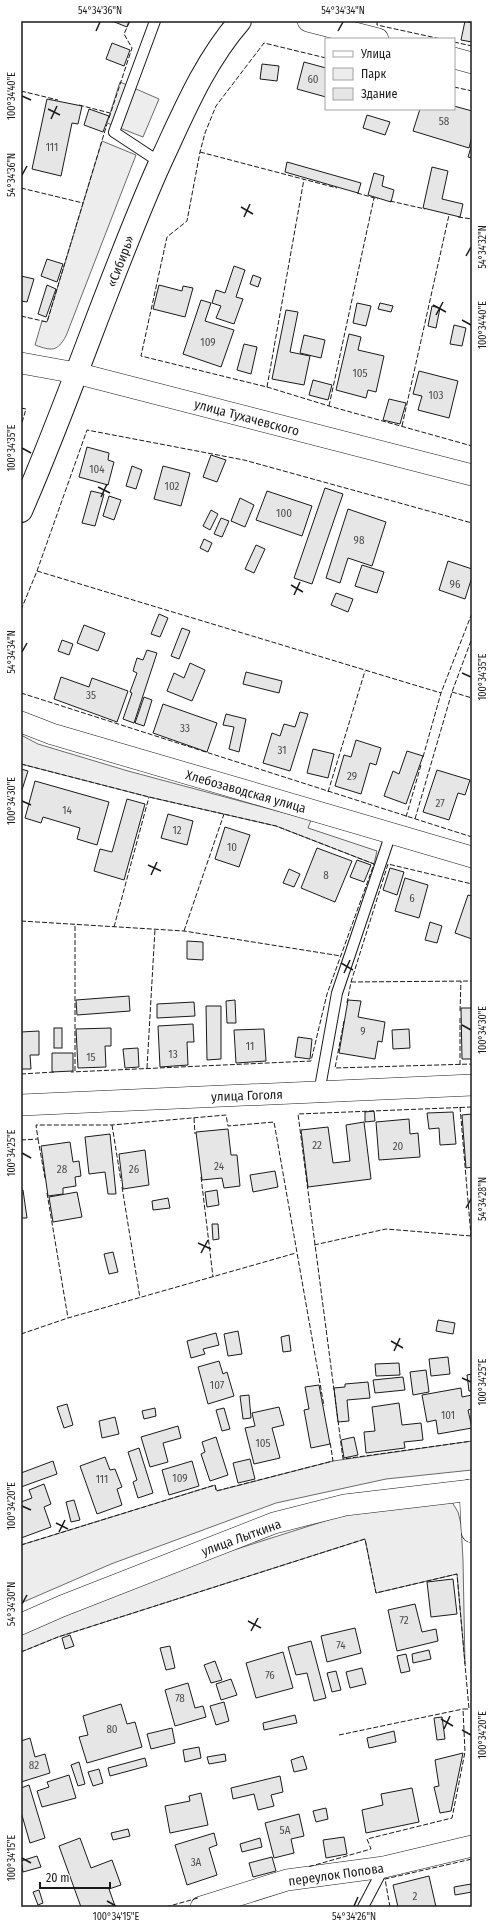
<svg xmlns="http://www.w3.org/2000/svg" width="493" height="1928" viewBox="0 0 493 1928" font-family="'Fira Sans Condensed',sans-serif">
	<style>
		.green { fill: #ededed; stroke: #6a6a6a }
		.building { fill: #e6e6e6; stroke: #1a1a1a }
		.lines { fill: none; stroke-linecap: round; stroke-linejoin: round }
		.lane-casing { stroke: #1a1a1a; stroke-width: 12 }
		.street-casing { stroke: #1a1a1a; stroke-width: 22 }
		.highway-casing { stroke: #1a1a1a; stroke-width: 24 }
		.lane { stroke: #fff; stroke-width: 10 }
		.street { stroke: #fff; stroke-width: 21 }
		.highway { stroke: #fff; stroke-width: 22 }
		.fence { stroke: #1a1a1a; stroke-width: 1; stroke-dasharray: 5 2; stroke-linecap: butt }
		.ticks { fill: none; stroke: #1a1a1a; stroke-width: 1.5 }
		.labels { text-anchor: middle; stroke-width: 3; stroke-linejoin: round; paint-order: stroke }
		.number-label { font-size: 11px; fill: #4d4d4d }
		.street-label { font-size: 13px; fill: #1a1a1a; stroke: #fff }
		.neatline { fill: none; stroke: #1a1a1a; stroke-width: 1.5 }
		.ticks-label { font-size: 10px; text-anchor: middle; fill: #1a1a1a }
	</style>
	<rect width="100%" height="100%" fill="#fff"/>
	<g class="green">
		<path d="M120,82L159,99L143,137L107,123Z"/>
		<path d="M102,141L136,155L66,336C57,352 52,351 35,345L42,321L47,322Z"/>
		<path d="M21,735L38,744L128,771L311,820L308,828L377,851L374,864L276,826L149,797L21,764Z"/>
		<path d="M472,1441V1470L386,1479L276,1503L111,1564L21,1603V1545L215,1485L217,1491L333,1461Z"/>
		<path d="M452,1502L458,1512L461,1524L463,1560L465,1664L457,1574L376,1593L365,1539L58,1637L21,1652V1634L71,1612L218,1555L350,1513Z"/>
	</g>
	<g class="building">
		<path d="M112,21H129L127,27Z"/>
		<path d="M465,21L472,23V42L461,40Z"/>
		<path d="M112,43L130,50L124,66L106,59Z"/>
		<path d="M304,62L326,68V97L297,89Z"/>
		<path d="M262,64L279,66L277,81L260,79Z"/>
		<path d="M47,99L82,106L78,124L72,123L61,176L32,169Z"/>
		<path d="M454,106L472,111V136L469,148L413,131L420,109H454Z"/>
		<path d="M89,109L109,116L103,132L84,125Z"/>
		<path d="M367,115L390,122L385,135L363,128Z"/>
		<path d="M471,147H472V158L468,157Z"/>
		<path d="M287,162L361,183L358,193L285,172Z"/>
		<path d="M432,167L448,171L442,199L463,204L460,217L423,208Z"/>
		<path d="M374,173L384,176L382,186L394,190L391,202L368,195Z"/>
		<path d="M47,259L63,264L57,282L41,276Z"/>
		<path d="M234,266L245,270L236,297L243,299L234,324L216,318L221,306L212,303L216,290L225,293Z"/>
		<path d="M253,275L261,278L258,287L250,284Z"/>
		<path d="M21,276L34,279L27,302L21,301Z"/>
		<path d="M47,285L56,289L46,317L38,314Z"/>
		<path d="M159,285L182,291L183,286L193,288L185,317L153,309Z"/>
		<path d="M201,300L211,303L205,321L234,330L221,367L183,354Z"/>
		<path d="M357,303L371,306L366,326L353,323Z"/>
		<path d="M380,303L393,306L391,312L378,309Z"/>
		<path d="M432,306L440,308L436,328L428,326Z"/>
		<path d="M286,310L298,312L290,352L310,356L304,385L272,379Z"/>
		<path d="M454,325L466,328L462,346L450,344Z"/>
		<path d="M349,334L361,337L358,350L384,356L376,392L368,390L366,398L336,390Z"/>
		<path d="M304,335L325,340L321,358L300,353Z"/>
		<path d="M244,344L257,347L251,374L237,370Z"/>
		<path d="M419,371L458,381L449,418L418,410L422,396L413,394Z"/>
		<path d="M313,380L332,385L328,400L309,395Z"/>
		<path d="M389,399L406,403L400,424L383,420Z"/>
		<path d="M87,447L109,453L108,460L114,462L108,485L79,477Z"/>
		<path d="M211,455L226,460L217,482L203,477Z"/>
		<path d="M132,466L142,470L136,489L126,486Z"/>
		<path d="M163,466L190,473L181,506L154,499Z"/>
		<path d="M325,488L343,494L312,584L294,578Z"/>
		<path d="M91,491L104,494L95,526L82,523Z"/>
		<path d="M267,491L312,506L302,536L256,520Z"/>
		<path d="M109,496L121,500L114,520L103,516Z"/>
		<path d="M240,498L254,505L245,527L231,521Z"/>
		<path d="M348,509L386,522L372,566L348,558L340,583L326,578Z"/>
		<path d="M211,510L218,514L210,530L203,526Z"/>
		<path d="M221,518L229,521L222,537L214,534Z"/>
		<path d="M204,539L212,543L208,552L200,548Z"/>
		<path d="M256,545L265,549L254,573L245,569Z"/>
		<path d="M448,561L472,569V577L465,599L439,590Z"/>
		<path d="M362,565L384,572L377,593L355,586Z"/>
		<path d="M336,593L353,599L348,612L331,605Z"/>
		<path d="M159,614L168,618L160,637L151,634Z"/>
		<path d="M84,625L105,633L98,651L77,643Z"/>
		<path d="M182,628L190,631L179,659L171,656Z"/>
		<path d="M62,640L73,644L69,655L58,651Z"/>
		<path d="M147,650L157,653L134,723L123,719L132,693L130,692L137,673L133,671L137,658L143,660Z"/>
		<path d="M190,663L205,670L192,701L167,691L174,673L184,678Z"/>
		<path d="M246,672L282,681L279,693L243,684Z"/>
		<path d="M61,677L89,687L92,678L128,691L117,722L54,699Z"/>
		<path d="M144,697L152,700L144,726L135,723Z"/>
		<path d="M163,704L217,723L207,752L153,733Z"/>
		<path d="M300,712L308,714L290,771L263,763L272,733L280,736L284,724L295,727Z"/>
		<path d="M226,714L246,719L239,752L229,749L234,727L223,725Z"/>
		<path d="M356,740L381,748L376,765L370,763L361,794L335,786L344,755L351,757Z"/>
		<path d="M313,749L334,754L328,778L307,773Z"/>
		<path d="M407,751L423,756L406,804L384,796L393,771L399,774Z"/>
		<path d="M21,769L28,771L21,793Z"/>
		<path d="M437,770L470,780L465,795L458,793L449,820L423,812Z"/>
		<path d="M35,781L109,802L97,845L77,839L80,828L43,817L41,823L25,818Z"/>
		<path d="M127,799L145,804L124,880L94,871L100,849L112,852Z"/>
		<path d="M168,814L193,821L187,845L161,838Z"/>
		<path d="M225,827L250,835L239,867L215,859Z"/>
		<path d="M317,848L352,861L335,902L301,888Z"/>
		<path d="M357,860L371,865L364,882L350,877Z"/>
		<path d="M390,868L404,872L397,895L383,890Z"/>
		<path d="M289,869L300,874L294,887L283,883Z"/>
		<path d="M405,878L428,885L419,918L395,911Z"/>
		<path d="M468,895L472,896V939L455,933Z"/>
		<path d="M430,922L442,926L437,943L425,940Z"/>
		<path d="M187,941L203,942V960L187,959Z"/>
		<path d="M129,996L130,1011L77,1015L76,1000Z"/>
		<path d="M235,1000L236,1023H227L226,1001Z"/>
		<path d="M348,1000L361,1001L358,1017L385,1022L382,1042L378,1041L375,1059L339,1053Z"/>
		<path d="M194,1002L195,1016L157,1018V1004Z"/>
		<path d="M206,1006H221V1059L207,1060Z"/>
		<path d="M461,1008H472V1059H462Z"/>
		<path d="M193,1024L194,1042H187L188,1065L160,1067L158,1026Z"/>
		<rect x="54" y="1028" width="8" height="20"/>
		<path d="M111,1028V1046H105L106,1067L78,1068L76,1029Z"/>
		<path d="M264,1029L266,1061L236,1063L234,1030Z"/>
		<path d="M409,1029L410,1048L393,1049L392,1030Z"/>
		<path d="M39,1031V1055H30L31,1069H21V1032Z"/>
		<path d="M298,1037L312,1039L310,1059L295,1057Z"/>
		<path d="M138,1048L139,1067L125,1068L123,1049Z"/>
		<path d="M52,1053H73V1071L52,1072Z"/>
		<path d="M374,1111L375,1121L365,1122V1112Z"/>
		<path d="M453,1112L456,1144L440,1145L439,1128L429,1129L427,1113Z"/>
		<path d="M472,1114V1167L466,1168L462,1115Z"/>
		<path d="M409,1119L410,1134L418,1133L420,1157L379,1160L376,1122Z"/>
		<path d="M364,1122L371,1179L308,1187L301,1130L328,1127L333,1163L350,1161L346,1125Z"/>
		<path d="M228,1129L231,1155H237L240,1186L224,1188L222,1178L202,1180L196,1132Z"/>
		<path d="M110,1134L116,1194H108L105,1172L89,1174L85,1137Z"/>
		<path d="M70,1142L73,1162L79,1161L81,1176L75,1177L76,1186L63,1188V1194L48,1196L41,1146Z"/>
		<path d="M145,1150L149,1185L123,1189L119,1154Z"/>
		<path d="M275,1171L278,1187L253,1192L250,1175Z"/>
		<path d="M21,1190H23L27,1218H21Z"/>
		<path d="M217,1190L219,1205L207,1207L205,1192Z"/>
		<path d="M77,1192L82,1217L53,1222L49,1197Z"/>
		<path d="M168,1198L170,1208L153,1210L152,1201Z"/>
		<path d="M212,1224H218L219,1239L213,1240Z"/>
		<path d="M113,1252L118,1272L109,1274L104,1254Z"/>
		<path d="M438,1320L455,1323L453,1334L436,1331Z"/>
		<path d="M238,1331L242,1354L228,1356L224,1334Z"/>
		<path d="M216,1333L219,1345L203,1349L205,1354L191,1358L187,1341Z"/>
		<path d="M289,1335L291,1351L283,1352L281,1337Z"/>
		<path d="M448,1357L450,1374L431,1376L429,1359Z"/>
		<path d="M219,1361L223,1374L227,1372L234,1396L208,1404L198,1367Z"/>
		<path d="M399,1363L400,1375L376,1376L375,1364Z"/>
		<path d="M426,1370L429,1392L413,1395L410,1372Z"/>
		<path d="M472,1374V1391H469L467,1375Z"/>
		<path d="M403,1377L405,1390L375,1393L373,1380Z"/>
		<path d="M368,1382L370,1398L347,1400L349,1421L338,1422L334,1388L345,1387V1384Z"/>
		<path d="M319,1385L330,1444L311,1448L304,1410L309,1409L305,1387Z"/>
		<path d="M461,1388L462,1397L472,1395V1409L468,1410L472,1428L438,1434L436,1420L427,1422L422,1395Z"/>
		<path d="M249,1395L251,1418L243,1419L240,1396Z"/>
		<path d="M399,1403L402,1425L421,1423L423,1440L404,1442L405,1448L366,1453L364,1432L375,1431L372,1407Z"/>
		<path d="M67,1404L73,1425L64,1428L57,1407Z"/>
		<path d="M279,1407L284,1425L272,1428L280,1458L254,1464L245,1428L255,1426L252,1413Z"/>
		<path d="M155,1408L156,1416L144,1419L142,1411Z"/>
		<path d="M224,1408L230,1429L222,1431L216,1410Z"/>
		<path d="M115,1417L119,1434L102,1438L99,1421Z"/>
		<path d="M178,1426L181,1438L163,1443L168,1462L150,1467L141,1437Z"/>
		<path d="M216,1437L228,1475L210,1481L201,1454L205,1452L202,1442Z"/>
		<path d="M354,1437L358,1455L344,1458L341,1440Z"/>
		<path d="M139,1448L153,1493L138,1498L133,1482L137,1480L128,1452Z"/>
		<path d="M105,1457L110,1470L115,1469L122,1487L117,1489L122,1505L97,1514L80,1466Z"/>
		<path d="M250,1459L255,1479L238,1483L233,1463Z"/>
		<path d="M53,1461L57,1474L21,1487V1473Z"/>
		<path d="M192,1461L199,1486L169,1495L162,1470Z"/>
		<path d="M44,1484L51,1504L44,1507L51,1527L21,1538V1502L32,1498L29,1490Z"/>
		<path d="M74,1500L80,1520L71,1522L66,1502Z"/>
		<path d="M453,1579L457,1614L431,1617L427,1582Z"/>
		<path d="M415,1604L422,1632L436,1629L438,1641L397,1651L388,1610Z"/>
		<path d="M355,1628L361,1653L327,1662L321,1636Z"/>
		<path d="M70,1635L74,1646L65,1649L62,1638Z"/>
		<path d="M311,1641L326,1698L314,1701L307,1673L296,1675L288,1647Z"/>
		<path d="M170,1646L175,1668L166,1670L160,1648Z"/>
		<path d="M429,1650L431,1659L413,1663L412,1654Z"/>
		<path d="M283,1652L293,1688L256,1698L246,1663Z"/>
		<path d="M406,1654L410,1671L401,1673L397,1656Z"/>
		<path d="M215,1661L222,1680L211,1683L204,1665Z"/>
		<path d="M362,1668L366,1684L350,1688L346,1672Z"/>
		<path d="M336,1671L341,1690L332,1692L327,1673Z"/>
		<path d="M231,1679L237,1695L221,1700L216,1684Z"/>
		<path d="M188,1683L195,1708L203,1706L206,1717L175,1726L165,1690Z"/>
		<path d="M224,1702L229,1721L216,1725L210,1706Z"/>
		<path d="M121,1704L127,1724L135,1722L142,1747L87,1763L79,1737L88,1735L83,1716Z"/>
		<path d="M295,1715L297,1723L264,1730L263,1723Z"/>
		<path d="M442,1717L445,1739L437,1740L434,1718Z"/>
		<path d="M172,1728L175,1743L151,1749L147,1734Z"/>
		<path d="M394,1731L396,1742L369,1748L367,1738Z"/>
		<path d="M30,1738L35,1757L45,1754L50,1773L21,1782V1741Z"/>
		<path d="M199,1747L201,1758L185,1762L183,1750Z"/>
		<path d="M463,1753L451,1811L440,1813L434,1787L439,1786L435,1760Z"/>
		<path d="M225,1754L226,1761L209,1764L207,1757Z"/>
		<path d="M303,1756L307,1769L294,1772L291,1760Z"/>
		<path d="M145,1758L147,1766L110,1776L108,1768Z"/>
		<path d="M79,1762L85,1784L78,1786L71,1765Z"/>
		<path d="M99,1769L103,1783L93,1786L88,1772Z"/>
		<path d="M69,1775L76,1798L42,1807L37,1791L49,1787L47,1782Z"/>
		<path d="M280,1776L283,1792L271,1795L274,1806L258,1810L254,1794L233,1799L231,1788Z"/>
		<path d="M29,1785L45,1838L30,1843L21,1812V1788Z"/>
		<path d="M412,1788L419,1822L366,1833L362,1810L383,1805L381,1794Z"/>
		<path d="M201,1793L208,1825L170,1833L165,1806L190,1801L189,1796Z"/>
		<path d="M326,1808L328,1819L316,1822L313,1811Z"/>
		<path d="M299,1814L304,1836L291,1839L294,1853L274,1858L265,1823Z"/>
		<path d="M128,1829L130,1836L113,1840L111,1833Z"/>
		<path d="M214,1833L217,1845L209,1848L217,1875L187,1885L175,1845Z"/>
		<path d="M344,1837L347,1854L326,1858L323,1840Z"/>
		<path d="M80,1838L91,1868L112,1860L121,1885L109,1889L115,1906L81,1907L59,1846Z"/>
		<path d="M260,1838L262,1847L242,1852L240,1844Z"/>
		<path d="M37,1856L41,1867L23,1872L21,1861Z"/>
		<path d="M272,1857L276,1871L253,1877L249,1863Z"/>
		<path d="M429,1876L436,1907H398L393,1885Z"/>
		<path d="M471,1884L472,1892L455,1895L454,1887Z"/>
		<path d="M39,1890L43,1903L38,1905L33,1892Z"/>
	</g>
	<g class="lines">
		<g class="lane-casing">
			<g id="lane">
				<path d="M155,21L114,132L161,163"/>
				<path d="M319,1093L337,993L391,833"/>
				<path d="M363,1907L384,1867"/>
			</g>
		</g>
		<g class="street-casing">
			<g id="street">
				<path d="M308,21L378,39"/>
				<path d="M454,58L472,63"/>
				<path d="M21,363L76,373L472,475"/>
				<path d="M21,722L52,734L472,857"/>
				<path d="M21,1105L472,1085"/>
				<path d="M470,1490L472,1532"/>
				<path d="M21,1624L62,1606L274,1523L345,1505L472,1490"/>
				<path d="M201,1907L287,1880L384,1867L472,1846"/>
			</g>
		</g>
		<g class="highway-casing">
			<path id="highway" d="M21,511C71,397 109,277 160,163C183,114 204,62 240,21"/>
		</g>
		<use href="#lane" class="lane"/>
		<use href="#street" class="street"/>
		<use href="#highway" class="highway"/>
		<g class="fence">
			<path d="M377,21V25L441,39"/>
			<path d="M454,42L472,46"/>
			<path d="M326,58L264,43L216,106L205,133L200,152L187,221L167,237L141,356L267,387L329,406L472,446"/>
			<path d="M454,87L472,91"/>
			<path d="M21,91L58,100"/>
			<path d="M79,105L110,113"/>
			<path d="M109,118L132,48L124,34L130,21"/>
			<path d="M200,152L337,188"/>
			<path d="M21,188L83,203"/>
			<path d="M357,193L378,199"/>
			<path d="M390,201L425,209"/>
			<path d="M458,217L472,219"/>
			<path d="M21,316L47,322L107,124"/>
			<path d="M267,387L304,179"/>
			<path d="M329,406L374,198"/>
			<path d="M21,408L26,409L21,426"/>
			<path d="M402,426L449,215"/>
			<path d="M37,571L441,693"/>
			<path d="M21,610L37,571L87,430L244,460L472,523"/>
			<path d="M452,692L472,698"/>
			<path d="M21,693L472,837"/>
			<path d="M423,757L441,693L472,613"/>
			<path d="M21,764L149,797L276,826L374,864L327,994L311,1061L71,1072"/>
			<path d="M328,792L365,671"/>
			<path d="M406,817L421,765"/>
			<path d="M415,819L452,692L472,638"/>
			<path d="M21,921L184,931L341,956"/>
			<path d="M114,927L149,797"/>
			<path d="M184,931L224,814"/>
			<path d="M351,982L472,981"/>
			<path d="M347,1003L351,982L388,864L472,884"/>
			<path d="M460,1011L461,981"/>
			<path d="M344,1021L335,1068L472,1064"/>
			<path d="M460,1065V1017"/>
			<path d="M147,1068L155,929"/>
			<path d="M75,1071V924"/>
			<path d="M21,1074L55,1072"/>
			<path d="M460,1107L471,1236H472"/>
			<path d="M472,1107L298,1114L343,1459L472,1441"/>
			<path d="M194,1118L195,1134"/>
			<path d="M112,1125L121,1181"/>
			<path d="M38,1139L45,1178"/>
			<path d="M21,1140L38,1139L36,1125H112L226,1115L228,1126L274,1122L324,1406"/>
			<path d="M201,1177L213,1277"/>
			<path d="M122,1187L140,1298"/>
			<path d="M47,1193L68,1318"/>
			<path d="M314,1245L386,1229L471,1236"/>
			<path d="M21,1334L68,1318L296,1253"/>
			<path d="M21,1545L215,1485L216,1491L333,1461L330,1442"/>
			<path d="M21,1652L58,1637L365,1539L376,1593L457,1574L469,1709H463L465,1752L452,1818L367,1839L371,1849L308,1867"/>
			<path d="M339,1735L463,1709"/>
			<path d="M166,1907L198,1898"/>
			<path d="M390,1907L385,1879L472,1859"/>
		</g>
	</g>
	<path class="ticks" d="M96,31L100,22M338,31L343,22M22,96L31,100M48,109L60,115M51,119L57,106M22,175L27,166M241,207L253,214M244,217L250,204M466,256L471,247M433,305L446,312M436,315L443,302M462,320L471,325M22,448L31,453M98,487L110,493M101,497L107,484M291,585L303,592M294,595L300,582M22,652L27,643M462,673L471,677M22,801L31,805M148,865L161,871M151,875L157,862M341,963L353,970M344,973L350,960M462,1025L471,1030M22,1153L31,1158M466,1208L471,1199M198,1243L211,1249M201,1253L208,1240M391,1341L403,1348M394,1351L400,1338M462,1378L471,1382M22,1506L31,1510M56,1523L68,1529M59,1532L65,1520M22,1604L27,1595M248,1621L261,1628M251,1631L258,1618M441,1719L453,1726M444,1729L450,1716M462,1730L471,1735M22,1858L31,1863M107,1901L116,1906M354,1906L358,1897"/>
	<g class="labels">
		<g class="number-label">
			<text x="313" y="83">60</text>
			<text x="444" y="125">58</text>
			<text x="52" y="151">111</text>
			<text x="208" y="346">109</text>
			<text x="360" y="377">105</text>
			<text x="436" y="399">103</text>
			<text x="97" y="473">104</text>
			<text x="172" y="490">102</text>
			<text x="284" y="517">100</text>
			<text x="359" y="544">98</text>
			<text x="455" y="588">96</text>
			<text x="91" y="699">35</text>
			<text x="185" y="732">33</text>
			<text x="282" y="754">31</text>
			<text x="352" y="780">29</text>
			<text x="440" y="807">27</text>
			<text x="67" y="814">14</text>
			<text x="177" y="834">12</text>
			<text x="232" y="851">10</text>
			<text x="326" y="879">8</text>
			<text x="412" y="902">6</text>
			<text x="363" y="1035">9</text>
			<text x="250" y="1050">11</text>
			<text x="173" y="1058">13</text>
			<text x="91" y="1061">15</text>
			<text x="317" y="1149">22</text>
			<text x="398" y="1150">20</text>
			<text x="219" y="1170">24</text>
			<text x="62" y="1173">28</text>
			<text x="134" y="1173">26</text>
			<text x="217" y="1389">107</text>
			<text x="448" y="1419">101</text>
			<text x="263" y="1447">105</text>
			<text x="180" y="1482">109</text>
			<text x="102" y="1483">111</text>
			<text x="404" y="1624">72</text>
			<text x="341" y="1649">74</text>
			<text x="270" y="1679">76</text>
			<text x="180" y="1702">78</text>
			<text x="112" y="1733">80</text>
			<text x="34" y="1769">82</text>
			<text x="285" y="1834">5А</text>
			<text x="196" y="1866">3А</text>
			<text x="415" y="1900">2</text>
		</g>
		<g class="street-label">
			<text transform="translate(120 261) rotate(-69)" y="5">«Сибирь»</text>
			<text transform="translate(247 417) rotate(15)" y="5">улица Тухачевского</text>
			<text transform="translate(246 791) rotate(16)" y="5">Хлебозаводская улица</text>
			<text transform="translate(247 1095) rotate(-2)" y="5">улица Гоголя</text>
			<text transform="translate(241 1537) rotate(-20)" y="5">улица Лыткина</text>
			<text transform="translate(336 1874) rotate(-8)" y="5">переулок Попова</text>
		</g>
	</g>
	<rect width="493" height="1928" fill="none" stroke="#ffffff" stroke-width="44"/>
	<rect x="325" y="38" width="130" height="72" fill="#ffffff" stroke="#a3a3a3"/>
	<rect x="333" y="51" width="20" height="6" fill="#ffffff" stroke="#a3a3a3"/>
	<text x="361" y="58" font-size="12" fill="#1a1a1a">Улица</text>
	<rect x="333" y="68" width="20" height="12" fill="#ededed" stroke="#a3a3a3"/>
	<text x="361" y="78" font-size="12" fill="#1a1a1a">Парк</text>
	<rect x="333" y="88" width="20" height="12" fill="#e6e6e6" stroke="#a3a3a3"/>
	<text x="361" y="98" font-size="12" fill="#1a1a1a">Здание</text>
	<path d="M40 1882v6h70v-6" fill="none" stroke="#1a1a1a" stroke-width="2"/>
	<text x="46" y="1882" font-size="12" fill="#1a1a1a" stroke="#ffffff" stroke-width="3" paint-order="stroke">20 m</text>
	<rect x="22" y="22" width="449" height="1884" class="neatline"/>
	<g class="ticks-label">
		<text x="100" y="14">54°34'36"N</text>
		<text x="343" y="14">54°34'34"N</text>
		<text transform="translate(11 96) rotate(-90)" y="4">100°34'40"E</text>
		<text transform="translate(11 175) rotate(-90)" y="4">54°34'36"N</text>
		<text transform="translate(482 247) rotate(-90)" y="4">54°34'32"N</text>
		<text transform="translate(482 325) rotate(-90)" y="4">100°34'40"E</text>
		<text transform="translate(11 448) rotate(-90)" y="4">100°34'35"E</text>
		<text transform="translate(11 652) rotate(-90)" y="4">54°34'34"N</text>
		<text transform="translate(482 677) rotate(-90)" y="4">100°34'35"E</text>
		<text transform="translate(11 801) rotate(-90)" y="4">100°34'30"E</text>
		<text transform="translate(482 1030) rotate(-90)" y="4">100°34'30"E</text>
		<text transform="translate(11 1153) rotate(-90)" y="4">100°34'25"E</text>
		<text transform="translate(482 1199) rotate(-90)" y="4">54°34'28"N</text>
		<text transform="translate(482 1382) rotate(-90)" y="4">100°34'25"E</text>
		<text transform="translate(11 1506) rotate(-90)" y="4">100°34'20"E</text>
		<text transform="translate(11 1604) rotate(-90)" y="4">54°34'30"N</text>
		<text transform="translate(482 1735) rotate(-90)" y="4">100°34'20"E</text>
		<text transform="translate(11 1858) rotate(-90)" y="4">100°34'15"E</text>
		<text x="116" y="1920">100°34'15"E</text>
		<text x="354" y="1920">54°34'26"N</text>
	</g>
</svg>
